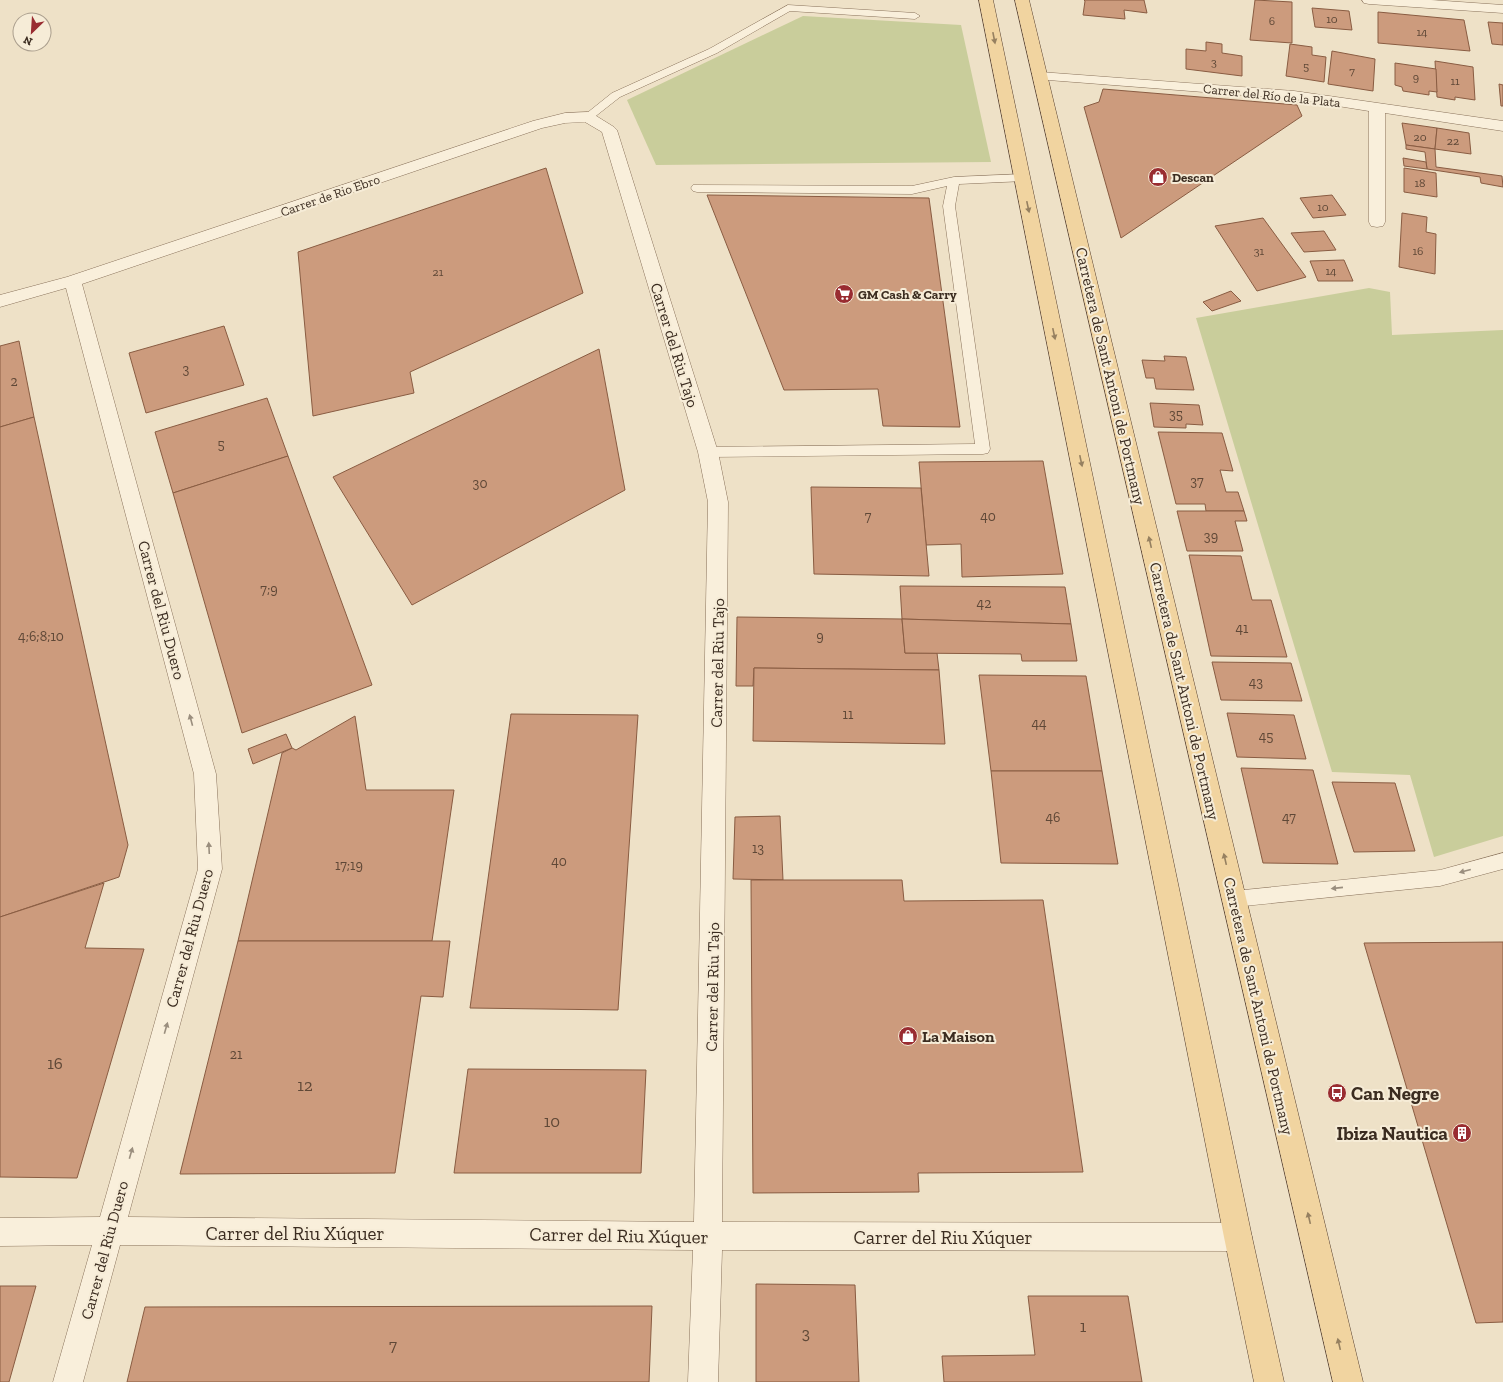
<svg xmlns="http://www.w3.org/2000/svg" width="1503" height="1382" viewBox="0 0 1503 1382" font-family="'Zilla Slab',serif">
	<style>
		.green { fill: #c9cd9b }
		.building { fill: #cc9b7d; stroke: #895c42 }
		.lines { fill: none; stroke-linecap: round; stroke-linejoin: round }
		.service-casing { stroke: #8a735c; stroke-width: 1 }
		.minor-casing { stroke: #8a735c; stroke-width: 1 }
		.primary-casing { stroke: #584130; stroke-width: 1 }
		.service { fill: #f9efdb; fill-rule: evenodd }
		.minor { fill: #f9efdb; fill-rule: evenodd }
		.primary { fill: #f1d4a0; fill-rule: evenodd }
		.oneway { fill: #968060 }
		.oneway2 { fill: #9a8e7e }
		.labels { text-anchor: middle; stroke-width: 4; stroke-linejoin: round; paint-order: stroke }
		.far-number-label { font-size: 12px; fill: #5f4837 }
		.far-street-label { font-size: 13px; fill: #3b2c20; stroke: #f6ecd7 }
		.far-poi-label { font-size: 13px; font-weight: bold; fill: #3b2c20; stroke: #f6ecd7; text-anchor: start }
		.number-label { font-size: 14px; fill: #5f4837 }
		.street-label { font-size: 16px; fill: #3b2c20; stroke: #f6ecd7 }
		.poi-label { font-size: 16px; font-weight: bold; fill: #3b2c20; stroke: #f6ecd7; text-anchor: start }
		.near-number-label { font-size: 17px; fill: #5f4837 }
		.near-poi-label { font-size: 19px; font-weight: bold; fill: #3b2c20; stroke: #f6ecd7; text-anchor: start }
		.near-street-label { font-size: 19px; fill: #3b2c20; stroke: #f6ecd7 }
	</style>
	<rect width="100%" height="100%" fill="#eee1c7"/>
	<g class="green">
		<path d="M803,16L961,25L991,162L656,165L627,100Z"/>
		<path d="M1369,288L1390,292L1392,335L1503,330V836L1434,857L1410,775L1332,772L1196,318Z"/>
	</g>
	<g class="building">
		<path d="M1084,0H1144L1147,13L1124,10L1125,19L1083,15L1085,1Z"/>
		<path d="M1255,0L1292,2V43L1250,40Z"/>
		<path d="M1312,8L1349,11L1352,30L1315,27Z"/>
		<path d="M1378,12L1464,20L1470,51L1378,43Z"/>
		<path d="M1488,22L1503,23V45L1492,44Z"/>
		<path d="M1206,42L1222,44V53L1242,56V76L1186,69V49L1206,51Z"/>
		<path d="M1290,44L1312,47V55L1326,57L1324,82L1286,76Z"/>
		<path d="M1332,51L1375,59L1373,91L1328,84Z"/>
		<path d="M1435,61L1473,67L1475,100L1455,97V100L1437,97Z"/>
		<path d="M1395,63L1436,69L1437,92L1429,91V95L1403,91L1402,87L1395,85Z"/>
		<path d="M1499,84L1503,85V106H1501Z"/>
		<path d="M1103,89L1297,105L1302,116L1121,238L1084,107L1099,102Z"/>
		<path d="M1402,123L1437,128L1435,149L1406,145Z"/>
		<path d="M1437,128L1469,133L1471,154L1435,149Z"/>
		<path d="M1406,145L1435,149L1436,167L1502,176L1503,187L1481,183L1480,177L1427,169L1425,152L1406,149Z"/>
		<path d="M1403,158L1426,162L1427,169L1404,166Z"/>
		<path d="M546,168L583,293L410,372L414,393L313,416L298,252Z"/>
		<path d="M1404,168L1436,173L1437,197L1404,192Z"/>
		<path d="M707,195L929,198L960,427L883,426L878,389L784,390Z"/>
		<path d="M1332,195L1346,215L1313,218L1300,198Z"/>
		<path d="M1402,213L1427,217L1426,232L1436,234L1435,274L1399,267Z"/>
		<path d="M1263,218L1306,277L1257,291L1215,226Z"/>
		<path d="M1324,231L1336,250L1304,252L1291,233Z"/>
		<path d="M1344,260L1353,281H1318L1310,261Z"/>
		<path d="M1231,291L1241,301L1212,311L1203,302Z"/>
		<path d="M224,326L244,385L146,413L129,353Z"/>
		<path d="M19,341L34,417L0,427V346Z"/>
		<path d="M599,349L625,490L412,605L333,477Z"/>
		<path d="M1164,356L1186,357L1194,390L1156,389L1154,378H1146L1142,360L1165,361Z"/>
		<path d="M267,398L288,456L173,493L155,432Z"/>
		<path d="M1150,403L1199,405L1203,425L1186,424V428L1154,427Z"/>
		<path d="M34,417L128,845L119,877L0,917V427Z"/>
		<path d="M1158,432L1222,433L1233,471L1220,470L1226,492H1238L1244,511H1206L1205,504H1176Z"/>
		<path d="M288,456L372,685L242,733L173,493Z"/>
		<path d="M1043,461L1063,574L962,577L961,544L926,545L919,462Z"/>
		<path d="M811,487L921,488L929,576L814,574Z"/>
		<path d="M1177,511H1244L1247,521H1235L1243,551H1187Z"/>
		<path d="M1189,555L1241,556L1252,600H1271L1287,657L1211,656Z"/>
		<path d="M900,586L1065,587L1071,624L902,619Z"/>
		<path d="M737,617L902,619L905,653H937L939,670L754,668L753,686H736Z"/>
		<path d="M902,619L1071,624L1077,661H1022L1021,654L905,653Z"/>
		<path d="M1212,662L1291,663L1302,701L1221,700Z"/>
		<path d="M754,668L939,670L945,744L753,741Z"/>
		<path d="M979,675L1086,676L1102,771H991Z"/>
		<path d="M1227,713L1294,715L1306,759L1237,757Z"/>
		<path d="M511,714L638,715L618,1010L470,1008Z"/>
		<path d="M355,716L366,790H454L432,941H238L282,753L292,748L296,750Z"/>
		<path d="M286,734L292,748L253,764L248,749Z"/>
		<path d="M1241,768L1313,770L1338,864L1263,863Z"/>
		<path d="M991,771H1102L1118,864L1001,863Z"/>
		<path d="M1332,782L1395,783L1415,851L1354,852Z"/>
		<path d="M780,816L783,880L733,879L735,817Z"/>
		<path d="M751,880H902L904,901L1043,900L1083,1172L918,1173L919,1192L753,1193Z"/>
		<path d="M104,883L85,948L144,949L77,1178L0,1177V917Z"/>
		<path d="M238,941H450L443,997L421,996L395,1173L180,1174Z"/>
		<path d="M1503,942V1322L1476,1323L1364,943Z"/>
		<path d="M468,1069L646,1070L641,1173H454Z"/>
		<path d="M756,1284L855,1285L859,1382H756Z"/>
		<path d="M0,1286H36L9,1382H0Z"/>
		<path d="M1028,1296H1128L1142,1382H944L942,1356L1035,1355Z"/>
		<path d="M652,1306L649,1382H127L145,1307Z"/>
	</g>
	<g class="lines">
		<g class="service-casing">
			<g id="service">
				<path d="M788,5L915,13L920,16L915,19L790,11L717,53L620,97L592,119H584L582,117L612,93L709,49Z"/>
				<path d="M1022,174L1026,175L1028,178L1026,181L959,184L955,206L990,449L988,453L983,454L708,457L703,456L701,452L703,448L708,447L975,444L943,206L947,186L912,194L697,192L693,191L691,188L693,185L912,186L954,177Z"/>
				<path d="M1503,853V869L1440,886L1234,907L1228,905L1225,899L1228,893L1234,891L1440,870Z"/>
			</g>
		</g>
		<g class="minor-casing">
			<g id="minor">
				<path d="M1362,0H1431L1503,5V13L1369,4L1364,3Z"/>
				<path d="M1040,72L1294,91L1503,121V131L1385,113V222L1383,226L1377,227L1371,226L1369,222V111L1294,99L1035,79L1033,76L1035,73Z"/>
				<path d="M588,112L593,114L614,127L617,130L718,452L728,502L722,1222L1238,1223L1248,1227L1252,1237L1248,1247L1238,1251L722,1250L718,1382H688L693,1250L120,1245L83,1382H53L92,1245L0,1246V1218L100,1217L198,869L194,774L66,288L0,307V295L67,277L533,121L565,113ZM585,122L602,132L698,452L708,502L694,1222L128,1217L222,869L216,774L82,284L542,128L565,123Z"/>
			</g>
		</g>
		<g class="primary-casing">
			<g id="primary">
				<path d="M979,0H993L1252,1237L1284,1382H1254L1224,1237Z"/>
				<path d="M1015,0H1029L1363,1382H1333Z"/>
			</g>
		</g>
		<use href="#service" class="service"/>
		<use href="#minor" class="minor"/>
		<use href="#primary" class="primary"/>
	</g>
	<defs><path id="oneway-solid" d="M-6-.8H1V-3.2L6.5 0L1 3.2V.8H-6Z"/></defs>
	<g class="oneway">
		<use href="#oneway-solid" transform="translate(994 38) rotate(79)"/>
		<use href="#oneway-solid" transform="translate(1028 207) rotate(78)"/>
		<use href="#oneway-solid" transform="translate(1054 334) rotate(78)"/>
		<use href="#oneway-solid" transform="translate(1081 461) rotate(78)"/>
		<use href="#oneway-solid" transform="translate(1150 542) rotate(-103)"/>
		<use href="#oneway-solid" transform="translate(1225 859) rotate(-103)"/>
		<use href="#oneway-solid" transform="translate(1309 1218) rotate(-103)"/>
		<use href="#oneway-solid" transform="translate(1339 1344) rotate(-103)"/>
	</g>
	<g class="oneway2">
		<use href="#oneway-solid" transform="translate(191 720) rotate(-105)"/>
		<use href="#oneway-solid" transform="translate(209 848) rotate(-93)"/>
		<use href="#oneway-solid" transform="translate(1465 871) rotate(165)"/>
		<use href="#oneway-solid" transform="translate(1337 888) rotate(174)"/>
		<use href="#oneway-solid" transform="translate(166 1028) rotate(-74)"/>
		<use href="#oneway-solid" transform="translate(131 1153) rotate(-74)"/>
	</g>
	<defs>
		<g id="shop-disc" transform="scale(1)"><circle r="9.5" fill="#992c31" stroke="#f6ecd7"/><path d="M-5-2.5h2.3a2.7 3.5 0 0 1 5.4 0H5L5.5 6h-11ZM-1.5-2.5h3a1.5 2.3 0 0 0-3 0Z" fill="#fff"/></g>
		<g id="supermarket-disc" transform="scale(1)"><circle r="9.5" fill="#992c31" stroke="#f6ecd7"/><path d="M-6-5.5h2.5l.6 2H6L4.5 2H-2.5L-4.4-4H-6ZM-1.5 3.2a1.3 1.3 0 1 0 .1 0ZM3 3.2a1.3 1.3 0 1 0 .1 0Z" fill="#fff"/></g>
		<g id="bus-disc" transform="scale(1)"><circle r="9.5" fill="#992c31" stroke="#f6ecd7"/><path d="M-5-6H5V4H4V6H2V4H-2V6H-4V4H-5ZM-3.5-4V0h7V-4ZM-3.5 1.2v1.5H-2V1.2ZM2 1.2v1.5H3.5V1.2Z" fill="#fff"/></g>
		<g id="building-disc" transform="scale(1)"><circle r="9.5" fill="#992c31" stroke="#f6ecd7"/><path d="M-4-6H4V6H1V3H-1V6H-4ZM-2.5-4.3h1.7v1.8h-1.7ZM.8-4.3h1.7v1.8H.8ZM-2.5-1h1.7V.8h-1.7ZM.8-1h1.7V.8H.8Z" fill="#fff"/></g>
	</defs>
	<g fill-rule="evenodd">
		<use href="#shop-disc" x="1158" y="177"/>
		<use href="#supermarket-disc" x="844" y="294"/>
		<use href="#shop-disc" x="908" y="1036"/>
		<use href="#bus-disc" x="1337" y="1093"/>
		<use href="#building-disc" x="1462" y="1133"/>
	</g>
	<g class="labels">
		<g class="far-number-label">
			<text x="1332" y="23">10</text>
			<text x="1272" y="25">6</text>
			<text x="1422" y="36">14</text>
			<text x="1214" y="66">3</text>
			<text x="1306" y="70">5</text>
			<text x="1352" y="75">7</text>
			<text x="1416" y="81">9</text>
			<text x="1455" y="85">11</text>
			<text x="1420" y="141">20</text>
			<text x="1453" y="145">22</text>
			<text x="1420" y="187">18</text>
			<text x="1323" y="211">10</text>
			<text x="1259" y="255">31</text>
			<text x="1418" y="255">16</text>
			<text x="1331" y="275">14</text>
			<text x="438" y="276">21</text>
		</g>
		<g class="far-street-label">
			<text transform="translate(1272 95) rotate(6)" y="5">Carrer del Río de la Plata</text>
			<text transform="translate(330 195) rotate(-19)" y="5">Carrer de Rio Ebro</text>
		</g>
		<g class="far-poi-label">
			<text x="1172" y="182">Descan</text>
			<text x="858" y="299">GM Cash &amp; Carry</text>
		</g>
		<g class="number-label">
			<text x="186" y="374">3</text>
			<text x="14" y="386">2</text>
			<text x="1176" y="419">35</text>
			<text x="221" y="449">5</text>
			<text x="1197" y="486">37</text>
			<text x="480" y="488">30</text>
			<text x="868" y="521">7</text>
			<text x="988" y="521">40</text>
			<text x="1211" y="541">39</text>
			<text x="269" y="594">7;9</text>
			<text x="984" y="608">42</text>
			<text x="1242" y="633">41</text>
			<text x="41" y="641">4;6;8;10</text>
			<text x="820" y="641">9</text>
			<text x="1256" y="687">43</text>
			<text x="848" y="719">11</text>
			<text x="1039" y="728">44</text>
			<text x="1266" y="741">45</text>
			<text x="1053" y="822">46</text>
			<text x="1289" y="822">47</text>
			<text x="758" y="853">13</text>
			<text x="559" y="866">40</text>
			<text x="349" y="870">17;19</text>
			<text x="236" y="1059">21</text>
		</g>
		<g class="street-label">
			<text transform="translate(675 345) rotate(73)" y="6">Carrer del Riu Tajo</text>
			<text transform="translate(1111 376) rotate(77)" y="6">Carretera de Sant Antoni de Portmany</text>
			<text transform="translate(162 610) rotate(75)" y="6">Carrer del Riu Duero</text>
			<text transform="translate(717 663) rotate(-89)" y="6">Carrer del Riu Tajo</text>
			<text transform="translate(1185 691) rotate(77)" y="6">Carretera de Sant Antoni de Portmany</text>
			<text transform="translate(189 938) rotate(-75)" y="6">Carrer del Riu Duero</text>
			<text transform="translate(712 987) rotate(-89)" y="6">Carrer del Riu Tajo</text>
			<text transform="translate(1259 1006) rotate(77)" y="6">Carretera de Sant Antoni de Portmany</text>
			<text transform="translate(104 1250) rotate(-75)" y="6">Carrer del Riu Duero</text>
		</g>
		<g class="poi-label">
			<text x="922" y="1042">La Maison</text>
		</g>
		<g class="near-number-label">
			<text x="55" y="1069">16</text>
			<text x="305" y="1091">12</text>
			<text x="552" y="1127">10</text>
			<text x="1083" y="1332">1</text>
			<text x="806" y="1339">3</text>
			<text x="393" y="1351">7</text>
		</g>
		<g class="near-poi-label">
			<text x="1351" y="1100">Can Negre</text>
			<text x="1448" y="1140" text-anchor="end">Ibiza Nautica</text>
		</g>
		<g class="near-street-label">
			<text x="295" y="1240">Carrer del Riu Xúquer</text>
			<text transform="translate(619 1235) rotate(1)" y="7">Carrer del Riu Xúquer</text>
			<text x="943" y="1244">Carrer del Riu Xúquer</text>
		</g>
	</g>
	<g transform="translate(32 32) rotate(205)"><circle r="19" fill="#f6ecd7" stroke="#ab9f8e"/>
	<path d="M0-3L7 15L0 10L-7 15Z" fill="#992c31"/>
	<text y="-6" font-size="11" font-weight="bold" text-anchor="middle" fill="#3b2c20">N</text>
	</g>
</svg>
